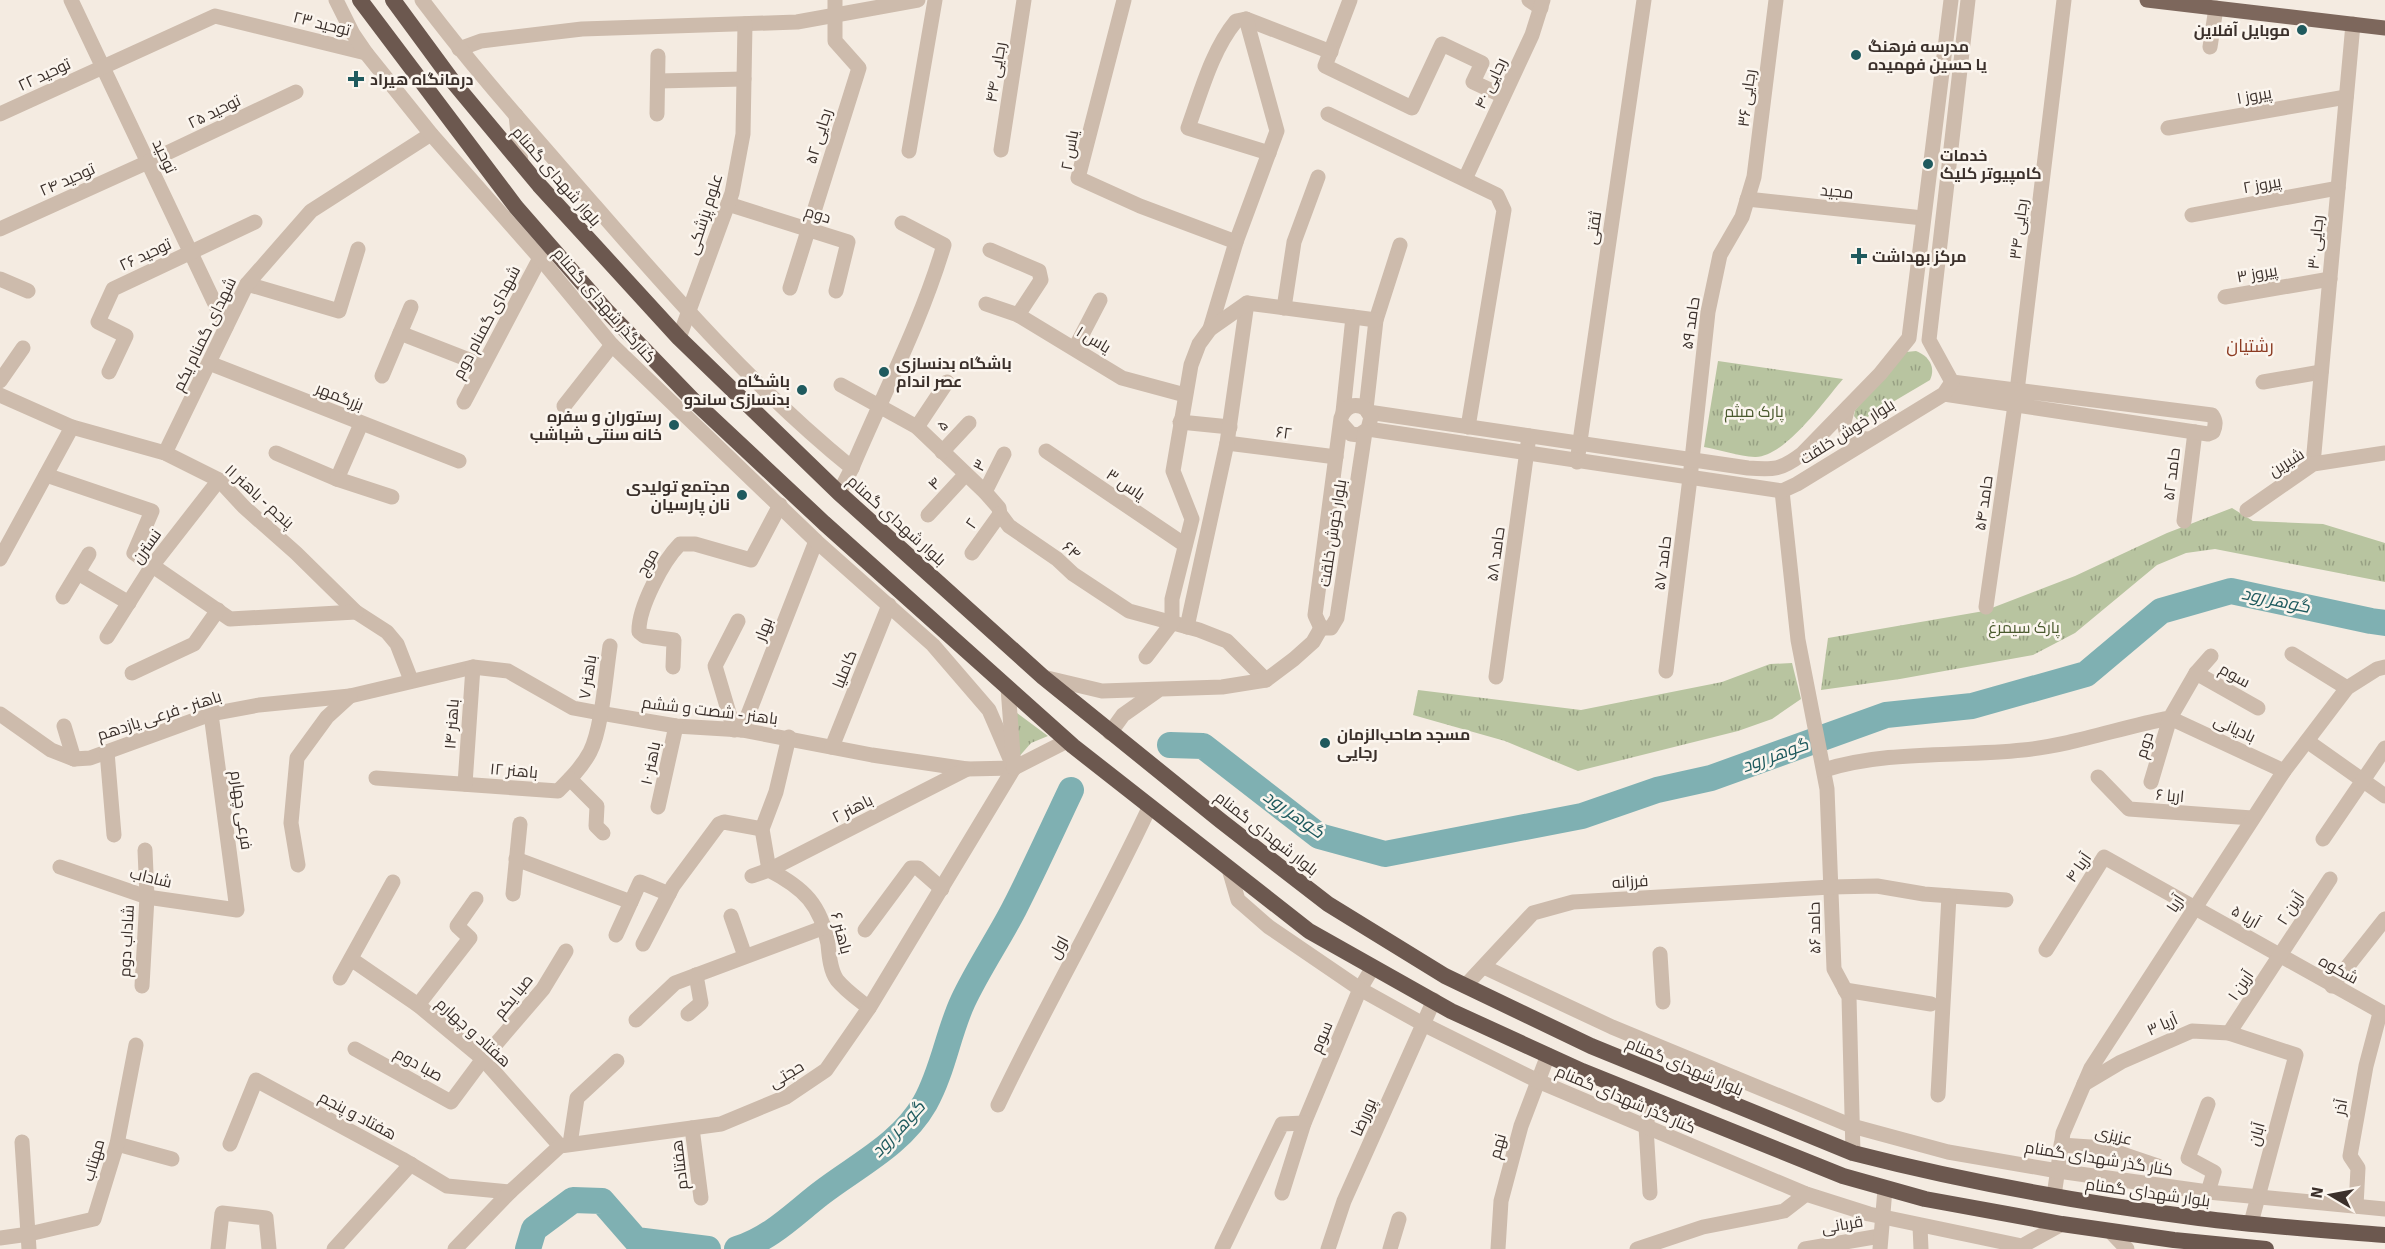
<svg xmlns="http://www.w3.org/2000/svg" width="2385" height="1249" viewBox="0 0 2385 1249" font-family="Signika,Cairo,sans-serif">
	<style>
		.grass { fill: url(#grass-tufts) }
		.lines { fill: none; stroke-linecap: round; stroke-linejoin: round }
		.river { stroke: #7fb0b2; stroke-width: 26 }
		.minor { stroke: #cdbbac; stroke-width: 15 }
		.tertiary { stroke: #cdbbac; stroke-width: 15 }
		.primary { stroke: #7d675c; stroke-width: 15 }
		.trunk { stroke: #6c584f; stroke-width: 16 }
		.poi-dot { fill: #1f5a5e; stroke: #fbf5ee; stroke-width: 2 }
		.labels { text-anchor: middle; stroke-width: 5; stroke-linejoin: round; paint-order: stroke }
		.street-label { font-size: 16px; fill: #3b302b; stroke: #fbf5ee }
		.poi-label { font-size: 16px; font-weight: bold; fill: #3b302b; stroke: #fbf5ee; text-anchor: start }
		.park-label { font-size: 16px; fill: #4a5a2e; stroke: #fbf5ee }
		.neighbourhood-label { font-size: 18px; fill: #8c3b22; stroke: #fbf5ee }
		.water-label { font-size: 18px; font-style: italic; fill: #1f5a5e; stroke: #fbf5ee }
	</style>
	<defs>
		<pattern id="grass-tufts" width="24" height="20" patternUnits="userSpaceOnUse" patternTransform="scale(1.5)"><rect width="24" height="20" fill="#b8c4a0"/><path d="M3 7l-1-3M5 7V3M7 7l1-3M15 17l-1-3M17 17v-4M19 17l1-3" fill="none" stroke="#97a083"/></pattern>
	</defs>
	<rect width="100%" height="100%" fill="#f4ebe1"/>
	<g class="grass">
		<path d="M1916,351C1929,356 1936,367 1930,380L1859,422L1854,416L1855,410L1906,352Z"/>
		<path d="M1718,361L1843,379C1825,400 1784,458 1755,457C1738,456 1721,450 1704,447Z"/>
		<path d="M2232,508L2253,521L2323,524L2385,543V582L2215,549L2186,553L2157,565L2075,633L2033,655L1900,679L1821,690L1828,638L1984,611L2075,576L2167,533Z"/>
		<path d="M1792,663L1801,699L1772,719L1738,731L1578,771L1505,741L1413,715L1418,690L1581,710L1722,682L1770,664Z"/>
		<path d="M1017,713L1048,736L1031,743L1017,759Z"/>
	</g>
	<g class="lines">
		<g class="river">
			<path d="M1170,745L1203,746L1319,836L1385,854L1582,816L1657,790L1711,778L1886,715L1972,706L2086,674L2161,611L2231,591L2371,621L2385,623"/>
			<path d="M528,1249L534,1229L573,1200L602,1201L636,1240L708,1249"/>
			<path d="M737,1249C770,1239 793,1215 820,1194C856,1166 901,1145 925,1103C943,1071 948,1033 963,1001C978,969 998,940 1014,909C1034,870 1052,830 1071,790"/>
		</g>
		<g class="minor">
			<path d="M71,0L226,327"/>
			<path d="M1124,0L1078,178L1140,206L1236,242L1210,329"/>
			<path d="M1350,0L1325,66L1412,108L1442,44L1482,63L1473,82L1503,96"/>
			<path d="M1529,0L1541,8"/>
			<path d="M2210,47L2216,8"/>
			<path d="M459,49L481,41L582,29L797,22L918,0"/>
			<path d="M658,81L744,79"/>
			<path d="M0,114L215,16L366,53"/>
			<path d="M657,114L658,56"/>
			<path d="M1328,114L1497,195L1504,210L1468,427"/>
			<path d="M2168,128L2346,97"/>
			<path d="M1001,150L1024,0"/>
			<path d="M909,151L935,0"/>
			<path d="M1269,153L1188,128C1201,92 1212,50 1236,21L1246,19L1331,52"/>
			<path d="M1465,179L1532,35L1543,0"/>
			<path d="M1747,199L1923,218"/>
			<path d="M728,204L848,242L836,291"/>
			<path d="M2192,215L2338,188"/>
			<path d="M0,229L148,162L296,92"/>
			<path d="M1236,242L1277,131L1246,19"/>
			<path d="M990,250L1039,271L1041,280L1018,315"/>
			<path d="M0,279L28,291"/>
			<path d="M247,284L339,311L358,249"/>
			<path d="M790,288L859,68L835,41V0"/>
			<path d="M2225,297L2330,279"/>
			<path d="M986,304L1018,315L1122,378L1185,395"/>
			<path d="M1284,308L1294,242L1318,177"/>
			<path d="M400,333L482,365"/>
			<path d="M679,338L732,193L743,134L745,24"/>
			<path d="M1075,348L1100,300"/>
			<path d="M209,363L459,461"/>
			<path d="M109,372L126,336L98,322L113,289L255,222"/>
			<path d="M382,376L411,307"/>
			<path d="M0,381L23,348"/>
			<path d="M2263,382L2321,372"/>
			<path d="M841,385L917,427L985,492L999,508L1000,514L1009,526L1057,559L1073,574L1129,611L1199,630L1227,641L1266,680"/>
			<path d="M0,395L72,427L165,453L219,480L244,507L296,553L356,612L387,632L397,644L411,680"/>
			<path d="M464,402L540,258"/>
			<path d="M564,406L612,345"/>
			<path d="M1366,409L1376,320L1400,245"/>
			<path d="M1343,412L1353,317"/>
			<path d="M1180,422L1230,427"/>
			<path d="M917,427L947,382"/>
			<path d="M1227,443L1336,457"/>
			<path d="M1046,451L1185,545"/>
			<path d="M942,452L969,423"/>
			<path d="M165,453L247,284L311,211L431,134"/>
			<path d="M276,453L337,479L361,424"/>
			<path d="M1577,462L1644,0"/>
			<path d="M2313,464L2353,24"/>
			<path d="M852,468C884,392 920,325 944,245L902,223"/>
			<path d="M46,475L152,511L134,553L230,619L356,612"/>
			<path d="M337,479L392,497"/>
			<path d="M1782,491L1798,640L1827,789L1834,969L1849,997L1853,1153"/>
			<path d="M985,492L1004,454"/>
			<path d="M928,515L965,475"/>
			<path d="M2184,521L2195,432"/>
			<path d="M972,553L1000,514"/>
			<path d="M0,559L72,427"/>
			<path d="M78,573L129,603"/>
			<path d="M63,597L89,554"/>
			<path d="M1986,607L2017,391L2064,0"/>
			<path d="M1187,627L1227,443L1247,303"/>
			<path d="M107,637L152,566L219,480"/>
			<path d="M2292,654L2347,688"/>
			<path d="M1146,657L1172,623V599L1192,519L1173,471L1191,365L1199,344L1210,329L1247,303L1376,320"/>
			<path d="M673,667L674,640L644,636L639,632C638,608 663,561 680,544H695L751,560L780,505"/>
			<path d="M1666,671L1690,478L1708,312L1720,255L1742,217L1754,177L1776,0"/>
			<path d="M132,673L194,644L218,610"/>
			<path d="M2196,673L2258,708"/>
			<path d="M1496,677L1529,436"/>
			<path d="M0,714L51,750L74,759L90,758L211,714L259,705L350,696L473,667L508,671L573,708L600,713L676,726L742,730L872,755L967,769L1014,768"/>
			<path d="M64,726L74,759"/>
			<path d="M734,730L715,666L738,621"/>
			<path d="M742,730L816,541"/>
			<path d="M789,737L776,792L762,829L769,870C804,888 821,905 828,944C829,955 830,970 837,980C846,991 858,999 869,1008"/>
			<path d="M2307,741L2385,796"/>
			<path d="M832,747L889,605"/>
			<path d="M107,752L114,835"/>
			<path d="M1824,770C1888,750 1957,757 2023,750C2074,745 2121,727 2170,718L2196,673L2211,656"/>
			<path d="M2098,777L2129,809L2252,818"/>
			<path d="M376,778L558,791C570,779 582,767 590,752C602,729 606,672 610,646"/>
			<path d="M570,779L597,806L596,826L603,833"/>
			<path d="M2151,782L2170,718L2284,771"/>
			<path d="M465,784L473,667"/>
			<path d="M658,807L676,726"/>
			<path d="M2323,839L2385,748"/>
			<path d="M516,859L631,902L640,882L669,894"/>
			<path d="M298,865L291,823L297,758L327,717L350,696"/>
			<path d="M60,867L147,897L237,910L211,714"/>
			<path d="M752,876L769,870L967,769"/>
			<path d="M513,894L520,824"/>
			<path d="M731,916L745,956"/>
			<path d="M865,930L911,868H918L942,889"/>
			<path d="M616,935L631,902"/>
			<path d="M643,944L673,886L719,824L724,822L762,829"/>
			<path d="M2046,950L2104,857L2385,1014"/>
			<path d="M1660,954L1663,1002"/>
			<path d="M351,959L418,1005L483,1059L560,1146"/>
			<path d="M340,978L393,882"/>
			<path d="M142,986L147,897L145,850"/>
			<path d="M1465,986L1533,913L1573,902L1831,887L1877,886L1924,894L2006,900"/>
			<path d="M2332,986L2385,919"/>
			<path d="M1845,990L1931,1004"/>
			<path d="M418,1005L470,938L457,926L476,899"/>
			<path d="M688,1014L701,1003L696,975"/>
			<path d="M636,1020L675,983L825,927"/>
			<path d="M2229,1033L2330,879"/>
			<path d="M355,1049L451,1102L483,1059L543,989L566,951"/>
			<path d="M2084,1084L2121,1062L2192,1031L2229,1033L2296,1055L2251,1223"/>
			<path d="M1938,1095L1949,896"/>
			<path d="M1725,1102L1735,1078"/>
			<path d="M2208,1104L2188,1158L2214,1172L2208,1192"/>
			<path d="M998,1105C1046,1004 1103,907 1150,806"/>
			<path d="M692,1128L701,1198"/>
			<path d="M22,1142L29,1249"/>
			<path d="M117,1144L172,1159"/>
			<path d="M230,1144L256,1080L402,1159L447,1186L510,1192"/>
			<path d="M570,1144L577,1098L617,1061"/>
			<path d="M2061,1145L2105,1148L2158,1166"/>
			<path d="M1282,1193L1304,1123L1360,989L1373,967"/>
			<path d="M1650,1193L1646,1127L1651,1100"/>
			<path d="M2054,1196L2063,1133L2091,1068L2284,771L2347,688L2377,669L2385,667"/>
			<path d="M2356,1206L2358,1168L2350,1156L2366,1066L2380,1013"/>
			<path d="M1920,1226L1921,1249"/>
			<path d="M0,1238L29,1234L94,1219L117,1144L136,1045"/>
			<path d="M218,1249L222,1213L266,1218L269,1249"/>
			<path d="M334,1249L411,1164"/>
			<path d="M455,1249L510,1192L560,1146L721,1124L786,1097L826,1070L869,1008L1014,768"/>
			<path d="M1222,1249L1282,1124L1304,1123"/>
			<path d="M1328,1249L1344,1201L1434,1000"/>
			<path d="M1390,1249L1399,1219"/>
			<path d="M1498,1249L1501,1201L1521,1126L1548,1055"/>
			<path d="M1637,1249L1703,1227L1784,1211L1806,1194"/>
			<path d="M1805,1249L1880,1236"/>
			<path d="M1880,1249L1885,1189"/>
		</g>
		<g class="tertiary">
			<path d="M336,0L353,34L366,53L431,134L540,258L612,345L816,541L933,645L989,710L1014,768"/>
			<path d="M422,0C476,72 536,138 595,206C674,297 758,392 852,468L839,493"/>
			<path d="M516,115L521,163"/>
			<path d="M1952,382L1929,340L1968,0"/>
			<path d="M1944,394L2208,434L2213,432C2216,425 2216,421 2212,415L1952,382"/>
			<path d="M1848,407L1844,422L1846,431L1856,438L1868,439"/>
			<path d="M1368,412L1748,468C1774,470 1781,470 1802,454L1880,374L1909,338L1951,0"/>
			<path d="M1368,429L1782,491L1797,484L1944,394L1952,382"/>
			<path d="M2247,510L2313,464L2385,453"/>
			<path d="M1321,628L1315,615L1341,418C1345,406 1355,402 1366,409L1371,417L1368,429L1359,435L1351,434L1342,424"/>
			<path d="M1321,628H1331L1337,618L1365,432"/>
			<path d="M1043,677L1102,691L1222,687L1266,680L1294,659L1313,642L1321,628"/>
			<path d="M1008,688L1014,768L1067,741"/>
			<path d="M1110,733L1123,715L1157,691"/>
			<path d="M1229,869L1238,900L1269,927L1360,989L1423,1024L1538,1081L1806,1194L1869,1214L2022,1246L2062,1224"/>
			<path d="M1484,967L1612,1027L1852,1126L1948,1152L2058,1171L2208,1192L2385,1209"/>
			<path d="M2111,1232L2127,1249"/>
		</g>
		<path class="primary" d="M2147,0L2385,28"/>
		<g class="trunk">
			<path d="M360,0L516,207L606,310L696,403L824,523L1073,746L1309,931L1451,1011L1582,1071L1843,1176L1925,1199L2062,1224L2174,1240L2266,1249"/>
			<path d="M393,0L454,83L539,185L679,338L839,493L1043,677L1221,821L1328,904L1445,976L1591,1046L1853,1153C1966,1182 2083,1203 2199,1218C2260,1226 2323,1230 2385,1235"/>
		</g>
	</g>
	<g class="poi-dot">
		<circle cx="2302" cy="30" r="6"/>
		<circle cx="1856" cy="55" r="6"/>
		<path d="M353 70h6v6h6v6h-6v6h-6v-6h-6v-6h6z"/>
		<circle cx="1928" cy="164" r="6"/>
		<path d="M1856 247h6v6h6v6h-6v6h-6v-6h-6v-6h6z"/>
		<circle cx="884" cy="372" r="6"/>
		<circle cx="802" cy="390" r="6"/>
		<circle cx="674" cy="425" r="6"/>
		<circle cx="742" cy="495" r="6"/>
		<circle cx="1325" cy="743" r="6"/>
	</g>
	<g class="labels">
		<g class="street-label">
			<text transform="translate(322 23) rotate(14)" y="6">توحید ۲۳</text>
			<text transform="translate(995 72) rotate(-81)" y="6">رجایی ۴۴</text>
			<text transform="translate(44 74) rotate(-25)" y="6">توحید ۲۲</text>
			<text transform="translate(1490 83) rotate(-65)" y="6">رجایی ۴۰</text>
			<text transform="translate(2254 95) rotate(-10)" y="6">پیروز ۱</text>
			<text transform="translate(1746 98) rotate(-83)" y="6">رجایی ۳۶</text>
			<text transform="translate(214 111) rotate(-26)" y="6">توحید ۲۵</text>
			<text transform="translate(818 136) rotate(-73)" y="6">رجایی ۵۲</text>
			<text transform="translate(1069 150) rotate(-80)" y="6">یاس ۲</text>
			<text transform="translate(165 156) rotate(65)" y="6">توحید</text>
			<text transform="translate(557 176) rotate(49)" y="6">بلوار شهدای گمنام</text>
			<text transform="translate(67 179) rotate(-24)" y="6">توحید ۲۴</text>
			<text transform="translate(2262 184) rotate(-10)" y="6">پیروز ۲</text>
			<text transform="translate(1837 191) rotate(6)" y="6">مجید</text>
			<text transform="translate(704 214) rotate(-72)" y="6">علوم پزشکی</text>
			<text transform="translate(818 214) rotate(17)" y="6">دوم</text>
			<text transform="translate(1593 228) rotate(-82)" y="6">ثقتی</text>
			<text transform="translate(2018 229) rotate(-83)" y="6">رجایی ۳۴</text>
			<text transform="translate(2315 242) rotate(-85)" y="6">رجایی ۳۰</text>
			<text transform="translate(145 254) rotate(-25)" y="6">توحید ۲۶</text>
			<text transform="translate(2257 273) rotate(-10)" y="6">پیروز ۳</text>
			<text transform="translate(605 305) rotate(49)" y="6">کنارگذر شهدای گمنام</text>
			<text transform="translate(486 322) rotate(-62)" y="6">شهدای گمنام دوم</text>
			<text transform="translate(1690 323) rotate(-82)" y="6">حامد ۵۹</text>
			<text transform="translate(204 334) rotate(-64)" y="6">شهدای گمنام یکم</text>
			<text transform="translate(1094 339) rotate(31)" y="6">یاس ۱</text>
			<text transform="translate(340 396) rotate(22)" y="6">بزرگمهر</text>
			<text transform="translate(942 425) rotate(-46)" y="6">۵</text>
			<text transform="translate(1847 431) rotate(-32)" y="6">بلوار خوش خلقت</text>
			<text transform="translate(1284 432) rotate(7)" y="6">۶۲</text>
			<text transform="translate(2286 462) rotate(-32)" y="6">شیرین</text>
			<text transform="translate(979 465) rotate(-63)" y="6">۳</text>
			<text transform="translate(2171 474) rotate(-83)" y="6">حامد ۵۲</text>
			<text transform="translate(934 483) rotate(-47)" y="6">۴</text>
			<text transform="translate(1126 484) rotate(34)" y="6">یاس ۳</text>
			<text transform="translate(260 496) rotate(42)" y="6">پنجم - باهنر ۱۱</text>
			<text transform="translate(1983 503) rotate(-82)" y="6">حامد ۵۴</text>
			<text transform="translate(897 520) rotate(42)" y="6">بلوار شهدای گمنام</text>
			<text transform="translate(971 523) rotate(-55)" y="6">۲</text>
			<text transform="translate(1332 533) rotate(-81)" y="6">بلوار خوش خلقت</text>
			<text transform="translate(146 546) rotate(-54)" y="6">نسترن</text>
			<text transform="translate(1072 550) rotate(41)" y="6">۶۴</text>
			<text transform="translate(1495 554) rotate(-82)" y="6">حامد ۵۸</text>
			<text transform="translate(647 562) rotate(-61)" y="6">موج</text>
			<text transform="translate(1662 563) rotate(-83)" y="6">حامد ۵۷</text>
			<text transform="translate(763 629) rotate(-69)" y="6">بهار</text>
			<text transform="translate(844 669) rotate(-68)" y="6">کاملیا</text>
			<text transform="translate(2235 675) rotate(29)" y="6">سوم</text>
			<text transform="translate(587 677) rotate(-81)" y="6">باهنر ۷</text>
			<text transform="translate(710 710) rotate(7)" y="6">باهنر - شصت و ششم</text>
			<text transform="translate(159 715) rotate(-18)" y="6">باهنر - فرعی یازدهم</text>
			<text transform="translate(451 724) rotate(-86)" y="6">باهنر ۱۴</text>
			<text transform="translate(2235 728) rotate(25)" y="6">بادیانی</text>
			<text transform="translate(2144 745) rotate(-73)" y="6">دوم</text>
			<text transform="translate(650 763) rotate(-78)" y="6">باهنر ۱۰</text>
			<text transform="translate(514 770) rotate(5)" y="6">باهنر ۱۲</text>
			<text transform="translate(2170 795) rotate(5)" y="6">اریا ۶</text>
			<text transform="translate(852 808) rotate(-27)" y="6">باهنر ۲</text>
			<text transform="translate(242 810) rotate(82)" y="6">فرعی چهارم</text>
			<text transform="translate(1267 833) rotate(38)" y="6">بلوار شهدای گمنام</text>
			<text transform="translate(2078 867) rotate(-55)" y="6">آریا ۴</text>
			<text transform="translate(151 877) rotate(14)" y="6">شاداب</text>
			<text transform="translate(1630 881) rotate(-4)" y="6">فرزانه</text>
			<text transform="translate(2175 903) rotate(-57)" y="6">آریا</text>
			<text transform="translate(2290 908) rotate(-57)" y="6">آرین ۲</text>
			<text transform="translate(2246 916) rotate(30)" y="6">آریا ۵</text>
			<text transform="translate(1814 928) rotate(-91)" y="6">حامد ۵۶</text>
			<text transform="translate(842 933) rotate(75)" y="6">باهنر ۶</text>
			<text transform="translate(126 941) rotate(-87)" y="6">شاداب دوم</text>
			<text transform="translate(1058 947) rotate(-62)" y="6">اول</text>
			<text transform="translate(2339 969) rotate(29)" y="6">شکوه</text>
			<text transform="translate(2240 985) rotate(-56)" y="6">آرین ۱</text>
			<text transform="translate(513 996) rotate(-51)" y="6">صبا یکم</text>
			<text transform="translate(2162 1024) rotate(-24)" y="6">آریا ۳</text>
			<text transform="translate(474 1032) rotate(42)" y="6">هفتاد و چهارم</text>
			<text transform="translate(1321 1037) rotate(-67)" y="6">سوم</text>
			<text transform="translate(419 1064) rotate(29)" y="6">صبا دوم</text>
			<text transform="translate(1685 1066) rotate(23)" y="6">بلوار شهدای گمنام</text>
			<text transform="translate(786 1074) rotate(-31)" y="6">حجتی</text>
			<text transform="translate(1626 1099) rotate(23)" y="6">کنار گذر شهدای گمنام</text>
			<text transform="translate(2340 1107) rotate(-79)" y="6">آذر</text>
			<text transform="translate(358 1115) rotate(28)" y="6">هفتاد و پنجم</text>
			<text transform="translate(1363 1117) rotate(-66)" y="6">پوررضا</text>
			<text transform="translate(2256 1134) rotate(-75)" y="6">آبان</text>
			<text transform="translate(2114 1135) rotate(13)" y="6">عزیزی</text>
			<text transform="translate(1497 1146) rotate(-75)" y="6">نهم</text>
			<text transform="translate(2099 1158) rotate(9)" y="6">کنار گذر شهدای گمنام</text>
			<text transform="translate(93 1160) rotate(-74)" y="6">مهتاب</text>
			<text transform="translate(679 1165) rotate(-97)" y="6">هفتادم</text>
			<text transform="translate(2148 1192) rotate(8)" y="6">بلوار شهدای گمنام</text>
			<text transform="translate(1842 1224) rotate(-10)" y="6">قربانی</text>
		</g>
		<g class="poi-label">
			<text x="2290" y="36" text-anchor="end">موبایل آفلاین</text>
			<text x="1868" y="52">مدرسه فرهنگ<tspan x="1868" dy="18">یا حسین فهمیده</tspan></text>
			<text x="370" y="85">درمانگاه هیراد</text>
			<text x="1940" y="161">خدمات<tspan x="1940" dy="18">کامپیوتر کلیک</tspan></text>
			<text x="1872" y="262">مرکز بهداشت</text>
			<text x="896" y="369">باشگاه بدنسازی<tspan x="896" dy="18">عصر اندام</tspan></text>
			<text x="790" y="387" text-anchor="end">باشگاه<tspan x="790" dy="18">بدنسازی ساندو</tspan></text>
			<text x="662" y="422" text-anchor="end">رستوران و سفره<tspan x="662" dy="18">خانه سنتی شباشب</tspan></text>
			<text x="730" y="492" text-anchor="end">مجتمع تولیدی<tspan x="730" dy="18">نان پارسیان</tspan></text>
			<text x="1337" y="740">مسجد صاحب‌الزمان<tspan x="1337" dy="18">رجایی</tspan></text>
		</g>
		<g class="park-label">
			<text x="1754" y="417">پارک میثم</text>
			<text x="2024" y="633">پارک سیمرغ</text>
		</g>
		<g class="neighbourhood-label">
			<text x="2250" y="352">رشتیان</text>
		</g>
		<g class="water-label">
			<text transform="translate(2276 600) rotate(12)" y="6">گوهر رود</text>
			<text transform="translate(1775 755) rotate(-20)" y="6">گوهر رود</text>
			<text transform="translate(1294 814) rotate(35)" y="6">گوهر رود</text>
			<text transform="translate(898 1129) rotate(-47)" y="6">گوهر رود</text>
		</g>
	</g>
	<g transform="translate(2331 1195) rotate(280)" stroke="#fbf5ee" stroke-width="4.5" paint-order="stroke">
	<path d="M0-4.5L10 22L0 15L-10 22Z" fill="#3b302b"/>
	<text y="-9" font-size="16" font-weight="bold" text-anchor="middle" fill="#3b302b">N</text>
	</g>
</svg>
